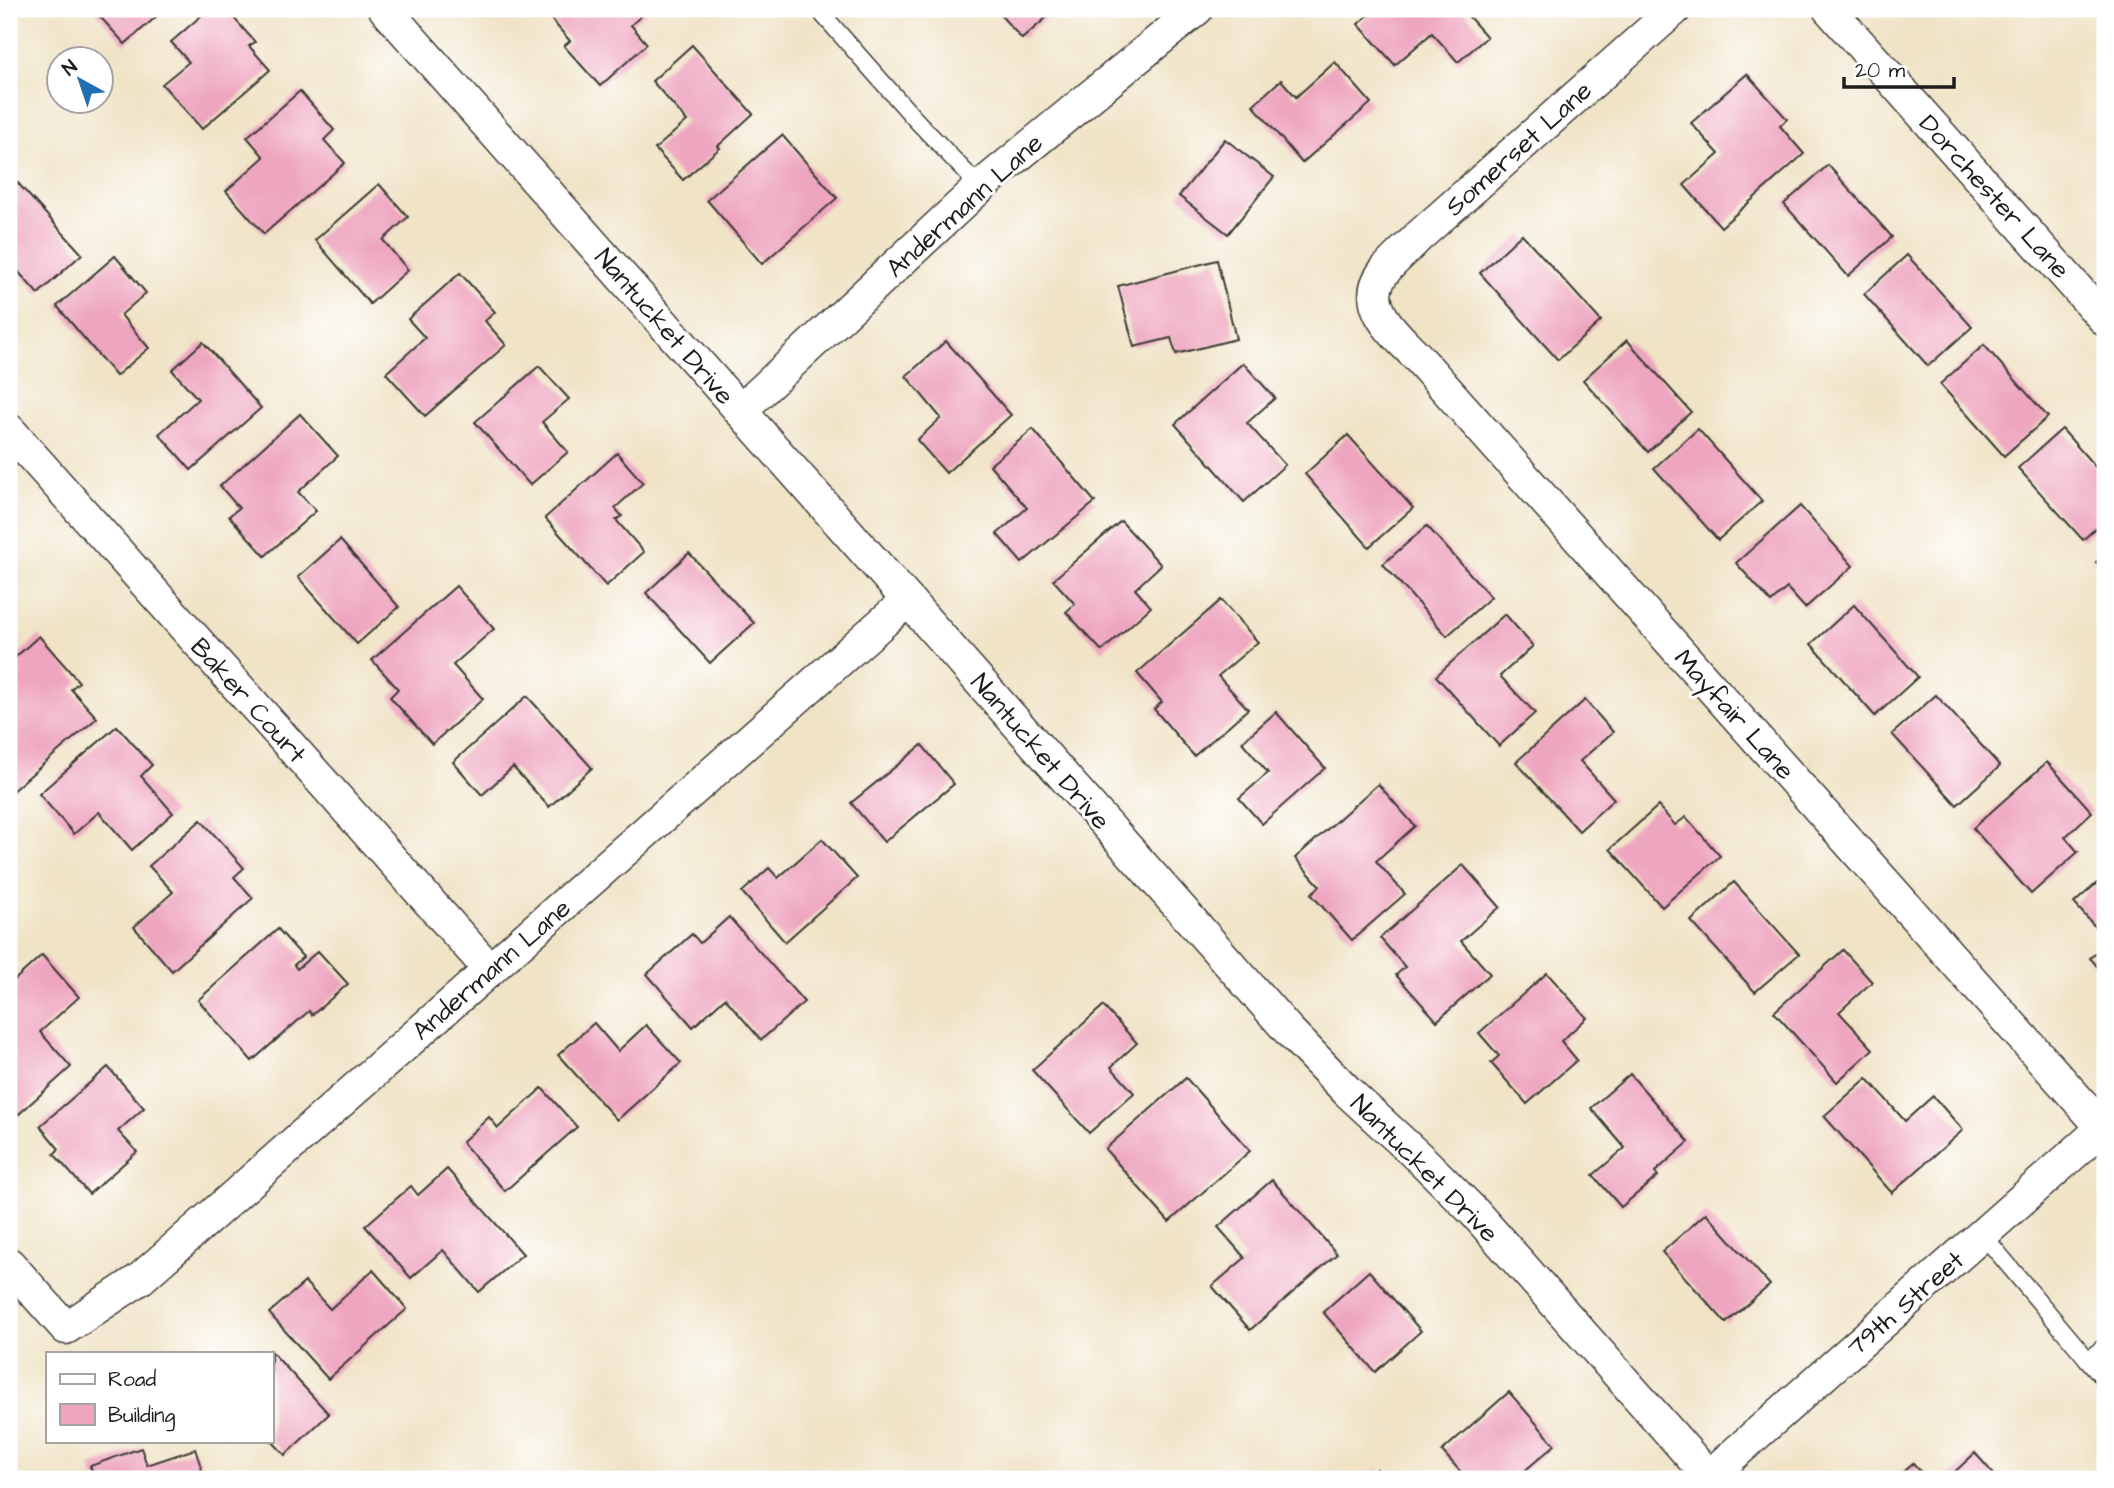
<svg xmlns="http://www.w3.org/2000/svg" width="2114" height="1488" viewBox="0 0 2114 1488" font-family="'Architects Daughter',sans-serif">
	<style>
		.building { fill: #eea5bf }
		.lines { fill: none; stroke-linecap: round; stroke-linejoin: round }
		.service-casing { stroke: #3c3a36; stroke-width: 19 }
		.minor-casing { stroke: #3c3a36; stroke-width: 35 }
		.service { stroke: #fff; stroke-width: 16 }
		.minor { stroke: #fff; stroke-width: 32 }
		.labels { text-anchor: middle; stroke-width: 6; stroke-linejoin: round; paint-order: stroke }
		.street-label { font-size: 26px; fill: #1c1c1c; stroke: #fff }
	</style>
	<rect width="100%" height="100%" fill="#fff"/>
	<filter id="ink" filterUnits="userSpaceOnUse"><feTurbulence type="fractalNoise" baseFrequency=".0143" numOctaves="2"/><feDisplacementMap in="SourceGraphic" scale="14" xChannelSelector="R" yChannelSelector="G"/><feConvolveMatrix kernelMatrix="1 2 1 2 8 2 1 2 1" color-interpolation-filters="sRGB"/></filter>
	<filter id="wash" filterUnits="userSpaceOnUse"><feTurbulence type="fractalNoise" baseFrequency=".00686" numOctaves="4" result="noise"/><feDisplacementMap in="SourceGraphic" scale="28" xChannelSelector="R" yChannelSelector="G"/><feGaussianBlur stdDeviation="1.57" result="paint"/><feColorMatrix in="noise" values="0 0 0 0 0 0 0 0 0 0 0 0 0 0 0 0 0 1.4 0 .05"/><feComposite in="paint" operator="in"/></filter>
	<g filter="url(#wash)">
		<rect width="100%" height="100%" fill="#f0e3c6"/>
		<g id="blocks">
			<g class="building">
				<path d="M93,9H165L125,44Z"/>
				<path d="M209,9H226L255,42L249,46L270,70L202,129L162,84L189,62L171,42Z"/>
				<path d="M560,9H649L631,25L647,44L600,86L564,46L570,41L550,18Z"/>
				<path d="M995,9H1056L1022,39Z"/>
				<path d="M1375,9H1462L1487,37L1458,62L1432,33L1395,65L1358,24Z"/>
				<path d="M692,45L753,114L718,146L720,148L683,180L655,149L687,121L652,81Z"/>
				<path d="M1335,62L1371,103L1302,163L1253,105L1281,80L1296,97Z"/>
				<path d="M1747,74L1787,119L1780,126L1804,154L1721,227L1684,185L1719,154L1691,123Z"/>
				<path d="M300,91L334,130L324,140L345,163L264,234L226,191L264,157L247,137Z"/>
				<path d="M782,135L837,198L762,264L707,200Z"/>
				<path d="M1225,139L1274,177L1228,234L1179,196Z"/>
				<path d="M1828,165L1892,237L1848,276L1784,204Z"/>
				<path d="M16,181L82,254L38,294L9,261V188Z"/>
				<path d="M379,184L408,217L383,240L408,270L370,304L315,240Z"/>
				<path d="M1522,234L1601,321L1558,360L1480,273Z"/>
				<path d="M1907,255L1972,327L1928,366L1864,294Z"/>
				<path d="M115,256L146,293L121,315L149,348L116,376L57,306Z"/>
				<path d="M1217,260L1236,339L1176,354L1171,338L1134,347L1118,286Z"/>
				<path d="M460,273L495,312L485,321L506,345L425,416L386,373L425,338L408,319Z"/>
				<path d="M1627,340L1691,412L1648,452L1583,380Z"/>
				<path d="M946,341L1011,415L946,473L917,440L941,418L906,376Z"/>
				<path d="M203,342L261,408L191,470L159,434L198,399L172,370Z"/>
				<path d="M1984,345L2048,417L2004,456L1940,384Z"/>
				<path d="M1243,363L1275,398L1247,423L1285,465L1244,502L1175,424Z"/>
				<path d="M539,366L569,399L542,422L568,452L530,485L475,422Z"/>
				<path d="M300,414L338,456L298,492L316,511L265,556L229,516L239,508L220,486Z"/>
				<path d="M1033,429L1095,502L1022,563L997,534L1027,508L990,465Z"/>
				<path d="M1698,429L1762,501L1718,540L1654,468Z"/>
				<path d="M2062,429L2105,478V519L2083,540L2018,468Z"/>
				<path d="M1348,435L1413,508L1369,547L1305,474Z"/>
				<path d="M617,453L643,483L615,508L622,516L616,520L644,552L606,586L545,518Z"/>
				<path d="M1800,506L1853,566L1805,608L1787,588L1771,602L1736,563Z"/>
				<path d="M1121,521L1161,565L1135,589L1151,607L1102,651L1066,612L1075,604L1053,580Z"/>
				<path d="M1427,526L1491,597L1447,636L1383,564Z"/>
				<path d="M340,540L399,607L357,644L298,577Z"/>
				<path d="M689,553L754,623L710,663L646,593Z"/>
				<path d="M2105,554V572L2096,562Z"/>
				<path d="M456,586L494,629L453,665L483,699L432,744L390,697L398,689L372,660Z"/>
				<path d="M1221,600L1258,642L1218,676L1248,709L1194,756L1154,709L1162,702L1137,673Z"/>
				<path d="M1854,605L1918,677L1875,716L1811,644Z"/>
				<path d="M1505,614L1533,646L1500,676L1535,713L1499,746L1436,676Z"/>
				<path d="M39,636L79,682L71,689L97,718L11,792L9,789V719L14,714L9,707V663Z"/>
				<path d="M1936,695L2000,766L1957,805L1892,734Z"/>
				<path d="M527,696L592,768L549,807L513,767L482,795L453,762Z"/>
				<path d="M1585,700L1613,732L1580,761L1614,799L1579,831L1516,762Z"/>
				<path d="M1276,712L1325,768L1262,824L1239,798L1268,773L1242,742Z"/>
				<path d="M117,726L152,765L141,776L173,813L132,850L99,812L74,834L39,794Z"/>
				<path d="M922,745L954,784L884,842L851,803Z"/>
				<path d="M2047,762L2092,812L2065,837L2078,852L2031,894L1973,828Z"/>
				<path d="M1378,784L1415,826L1376,861L1405,894L1352,940L1311,894L1320,886L1295,858Z"/>
				<path d="M1658,806L1675,825L1686,817L1720,856L1662,907L1610,849Z"/>
				<path d="M201,820L244,868L234,877L253,898L172,971L134,927L173,892L149,866Z"/>
				<path d="M822,839L857,878L785,942L742,892L769,868L778,878Z"/>
				<path d="M1463,865L1500,907L1461,941L1490,974L1437,1021L1396,975L1405,967L1380,938Z"/>
				<path d="M2105,876V938L2074,903Z"/>
				<path d="M1734,882L1799,954L1755,992L1691,921Z"/>
				<path d="M729,917L804,1002L761,1040L725,998L693,1027L647,974L692,934L700,943Z"/>
				<path d="M278,929L303,957L294,965L297,969L318,951L348,984L312,1015L309,1011L252,1061L198,1000Z"/>
				<path d="M2105,944V975L2090,958Z"/>
				<path d="M1843,950L1872,982L1839,1012L1873,1049L1837,1082L1774,1012Z"/>
				<path d="M42,955L79,997L40,1032L71,1067L19,1114L9,1103V985Z"/>
				<path d="M1547,973L1587,1018L1561,1041L1577,1060L1527,1104L1491,1063L1499,1056L1479,1033Z"/>
				<path d="M1103,1006L1137,1043L1111,1067L1134,1093L1089,1133L1032,1070Z"/>
				<path d="M594,1023L618,1051L646,1025L681,1063L617,1120L558,1055Z"/>
				<path d="M108,1067L144,1108L118,1131L137,1152L89,1194L54,1154L59,1149L40,1126Z"/>
				<path d="M1630,1074L1689,1142L1655,1172L1658,1176L1621,1207L1593,1175L1625,1148L1591,1108Z"/>
				<path d="M1186,1078L1250,1151L1169,1222L1105,1149Z"/>
				<path d="M1867,1078L1905,1121L1933,1096L1963,1130L1892,1193L1824,1116Z"/>
				<path d="M542,1088L577,1127L505,1191L462,1142L489,1117L498,1128Z"/>
				<path d="M447,1169L523,1254L479,1292L443,1250L411,1278L365,1226L411,1186L418,1195Z"/>
				<path d="M1272,1180L1337,1254L1250,1330L1212,1286L1245,1258L1218,1227Z"/>
				<path d="M1706,1213L1770,1285L1726,1323L1662,1252Z"/>
				<path d="M373,1270L407,1309L328,1379L269,1313L305,1282L330,1309Z"/>
				<path d="M1369,1271L1421,1331L1375,1372L1323,1312Z"/>
				<path d="M270,1350L329,1414L285,1455L271,1440V1353H266Z"/>
				<path d="M1509,1392L1555,1445L1515,1479H1467L1442,1451Z"/>
				<path d="M141,1448L147,1465L195,1449L205,1479H95L90,1466Z"/>
				<path d="M1975,1453L1998,1479H1947Z"/>
				<path d="M1913,1463L1927,1479H1895Z"/>
				<path d="M1377,1469L1386,1479H1366Z"/>
			</g>
		</g>
	</g>
	<g filter="url(#ink)">
		<use href="#blocks" fill-opacity="0" stroke="#3c3a36" stroke-width="2"/>
		<g class="lines">
			<g class="service-casing">
				<g id="service">
					<path d="M820,9L824,16L915,119L980,187"/>
					<path d="M1983,1235L2088,1360"/>
					<path d="M2105,1346L2088,1360L2105,1380"/>
				</g>
			</g>
			<g class="minor-casing">
				<g id="minor">
					<path d="M385,9L1289,1031L1348,1092L1426,1164L1475,1213L1711,1479"/>
					<path d="M1675,9L1418,237C1407,249 1393,260 1383,273C1358,308 1400,337 1421,361L2103,1128"/>
					<path d="M1829,9L2105,320"/>
					<path d="M740,411L980,187L1197,9"/>
					<path d="M9,430L490,970"/>
					<path d="M9,1264L66,1328L140,1279L908,600"/>
					<path d="M1706,1479L2105,1126"/>
				</g>
			</g>
			<use href="#service" class="service"/>
			<use href="#minor" class="minor"/>
		</g>
	</g>
	<g class="labels">
		<g class="street-label">
			<text transform="translate(1518 148) rotate(-42)" y="9">Somerset Lane</text>
			<text transform="translate(1995 196) rotate(48)" y="9">Dorchester Lane</text>
			<text transform="translate(964 205) rotate(-42)" y="9">Andermann Lane</text>
			<text transform="translate(665 326) rotate(49)" y="9">Nantucket Drive</text>
			<text transform="translate(249 700) rotate(48)" y="9">Baker Court</text>
			<text transform="translate(1735 714) rotate(48)" y="9">Mayfair Lane</text>
			<text transform="translate(1041 751) rotate(49)" y="9">Nantucket Drive</text>
			<text transform="translate(491 969) rotate(-41)" y="9">Andermann Lane</text>
			<text transform="translate(1425 1168) rotate(45)" y="9">Nantucket Drive</text>
			<text transform="translate(1905 1303) rotate(-41)" y="9">79th Street</text>
		</g>
	</g>
	<rect width="2114" height="1488" fill="none" stroke="#fff" stroke-width="35"/>
	<rect x="46" y="1352" width="228" height="91" fill="#ffffff" stroke="#a4a4a4" stroke-width="2"/>
	<rect x="60" y="1374" width="35" height="10" fill="#ffffff" stroke="#a4a4a4" stroke-width="2"/>
	<text x="108" y="1386" font-size="21" fill="#1c1c1c">Road</text>
	<rect x="60" y="1404" width="35" height="21" fill="#eea5bf" stroke="#a4a4a4" stroke-width="2"/>
	<text x="108" y="1422" font-size="21" fill="#1c1c1c">Building</text>
	<g transform="translate(80 80) rotate(320)"><circle r="33" fill="#ffffff" stroke="#a4a4a4" stroke-width="2"/>
	<path d="M0-5L12 26L0 18L-12 26Z" fill="#1f6fb2"/>
	<text y="-10" font-size="19" font-weight="bold" text-anchor="middle" fill="#1c1c1c">N</text>
	</g>
	<path d="M1844 77v10h110v-10" fill="none" stroke="#1c1c1c" stroke-width="3.5"/>
	<text x="1855" y="77" font-size="21" fill="#1c1c1c" stroke="#ffffff" stroke-width="5" paint-order="stroke">20 m</text>
</svg>
